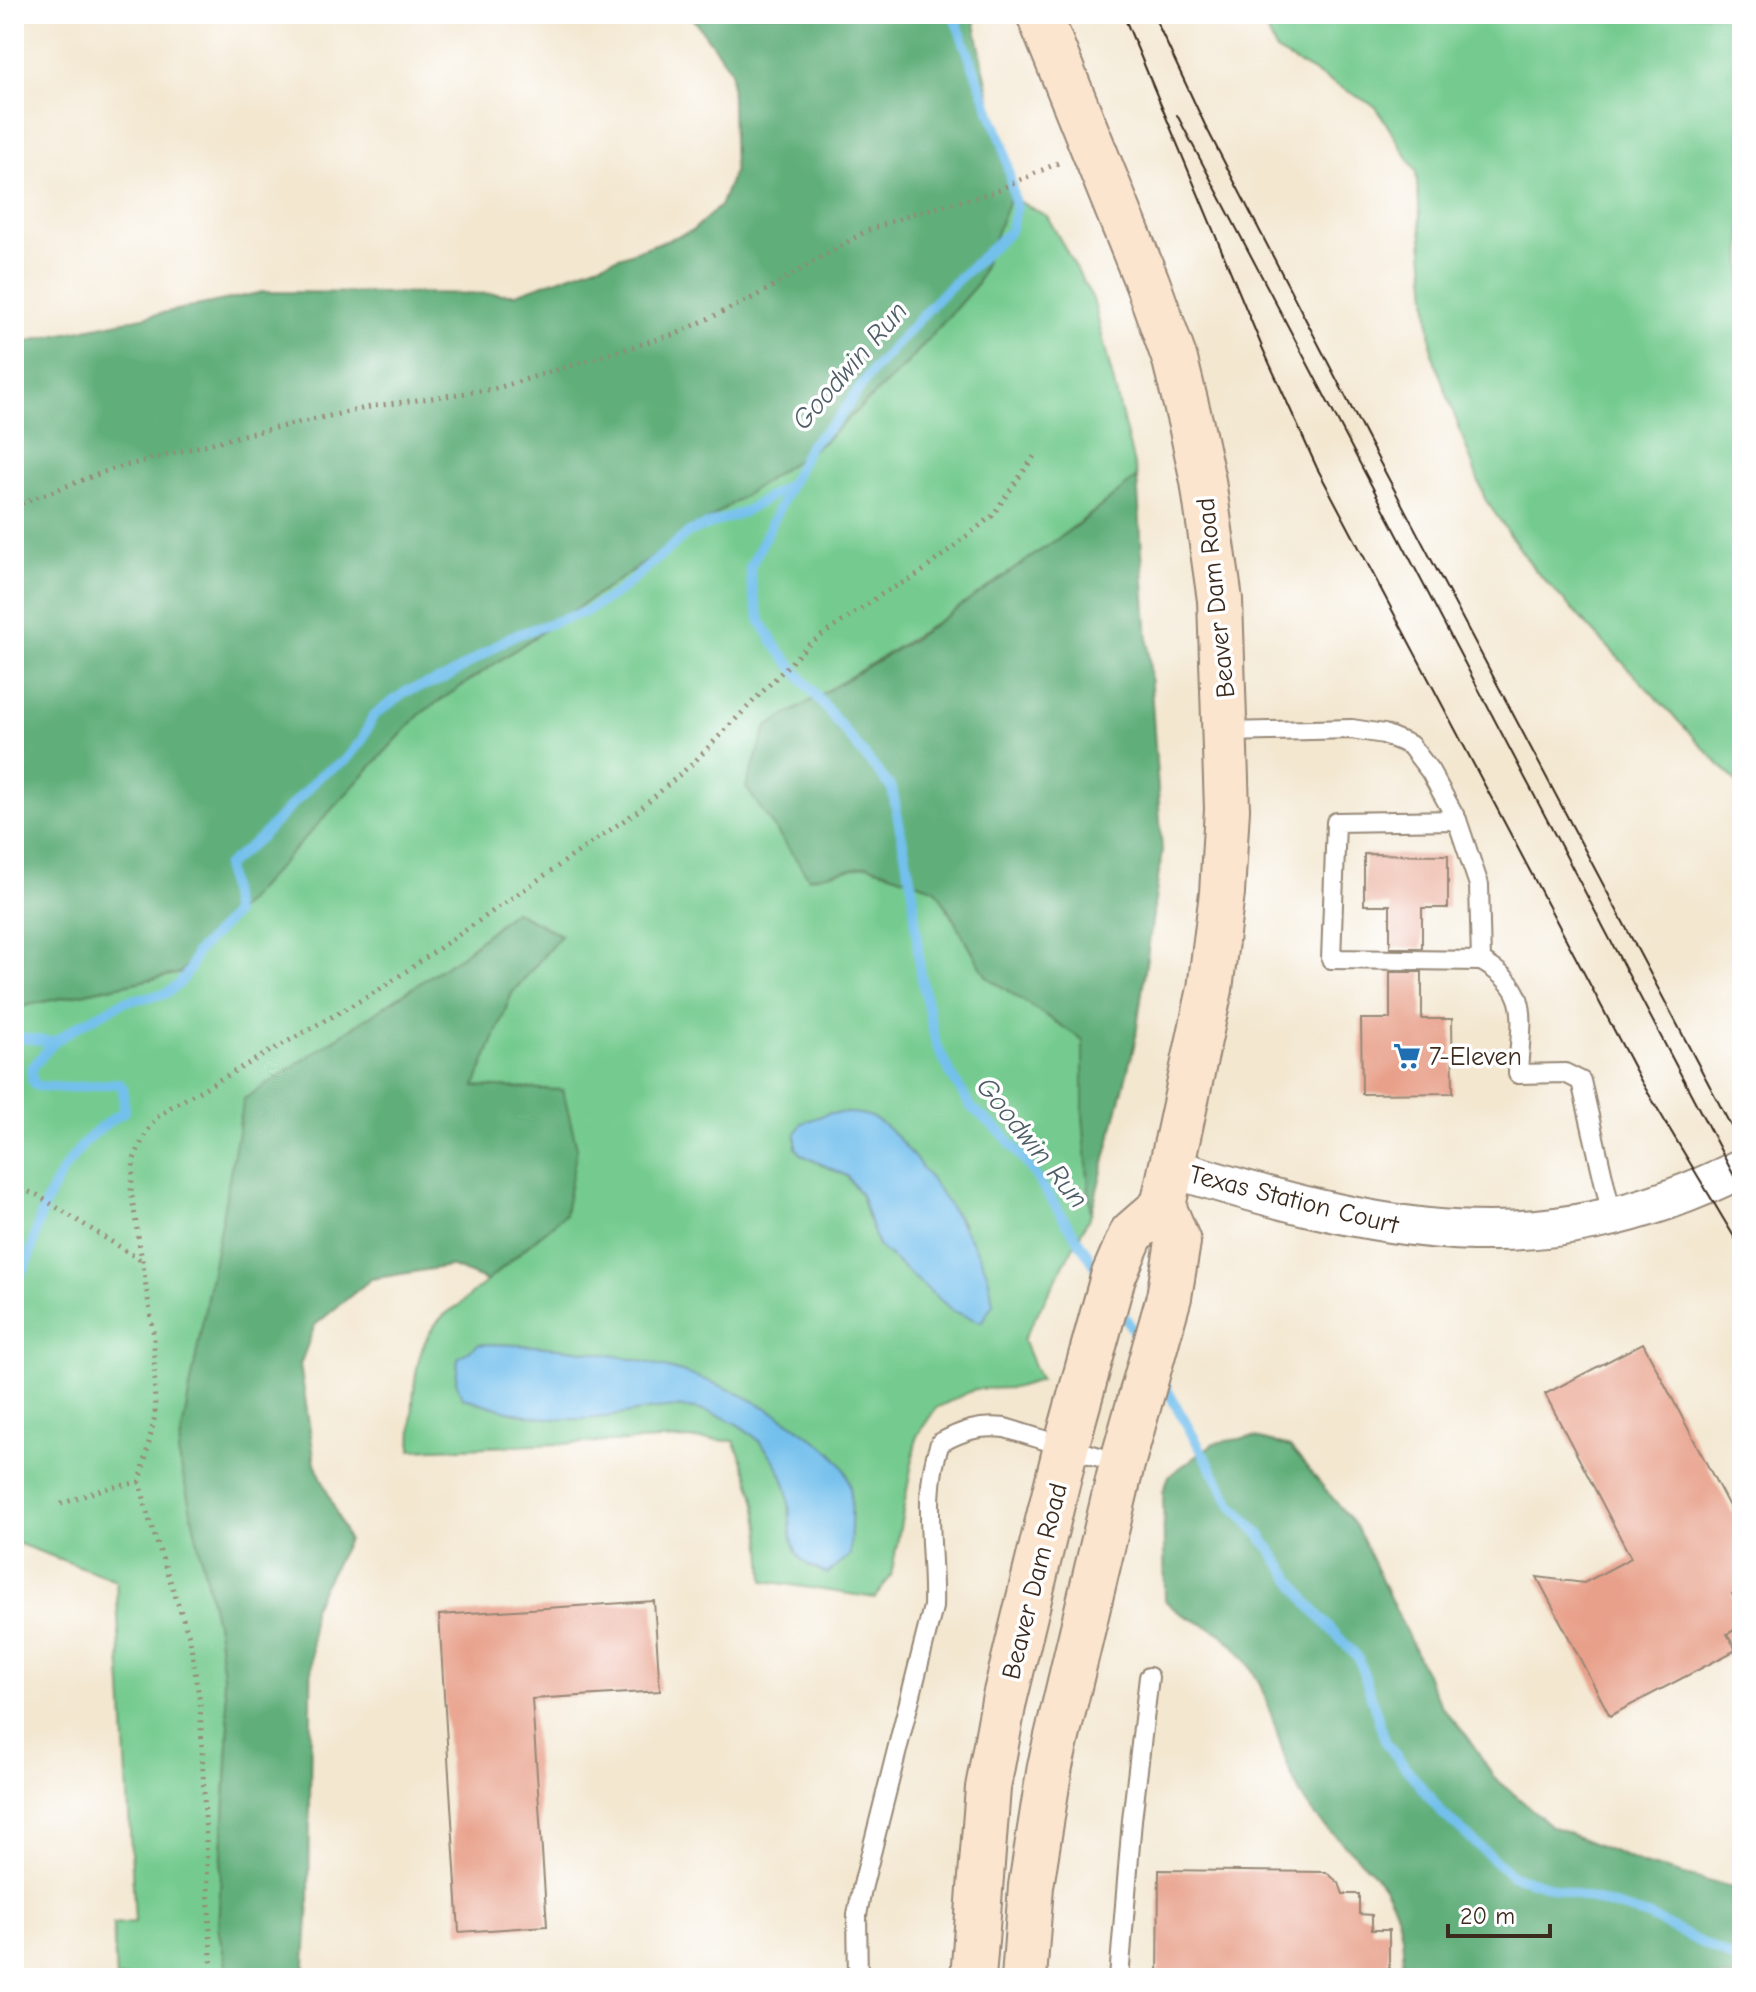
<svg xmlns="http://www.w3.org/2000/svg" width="1756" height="1992" viewBox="0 0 1756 1992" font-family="'Comic Neue',sans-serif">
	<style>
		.green { fill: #75cb8f; stroke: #587a56; stroke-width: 2; fill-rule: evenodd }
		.forest { fill: #60af7a; stroke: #4e6c4c; stroke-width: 2 }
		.water { fill: #73c0ed; stroke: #577586; stroke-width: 2 }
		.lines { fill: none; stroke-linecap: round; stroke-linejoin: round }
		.stream { stroke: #73c0ed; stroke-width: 10 }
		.building { fill: #e8a08a }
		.service-casing { stroke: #978877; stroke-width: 22 }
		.minor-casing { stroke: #978877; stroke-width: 42 }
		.secondary-casing { stroke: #978877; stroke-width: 48 }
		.path { stroke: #978877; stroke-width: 5; stroke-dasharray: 2 6; stroke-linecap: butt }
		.service { stroke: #fff; stroke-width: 18 }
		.minor { stroke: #fff; stroke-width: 38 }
		.secondary { stroke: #fbe5cf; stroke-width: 44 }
		.tram { stroke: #3b2a1e; stroke-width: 2 }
		.labels { text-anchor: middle; stroke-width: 7; stroke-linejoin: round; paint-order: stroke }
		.street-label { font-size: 26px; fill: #3b2a1e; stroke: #fff }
		.poi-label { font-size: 26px; fill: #3b2a1e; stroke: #fff; text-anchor: start }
		.water-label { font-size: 28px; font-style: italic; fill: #4f5e66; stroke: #fff }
	</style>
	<rect width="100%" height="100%" fill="#fff"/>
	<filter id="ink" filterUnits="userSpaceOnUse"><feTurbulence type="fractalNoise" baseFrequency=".0125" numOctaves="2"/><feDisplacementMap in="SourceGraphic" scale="16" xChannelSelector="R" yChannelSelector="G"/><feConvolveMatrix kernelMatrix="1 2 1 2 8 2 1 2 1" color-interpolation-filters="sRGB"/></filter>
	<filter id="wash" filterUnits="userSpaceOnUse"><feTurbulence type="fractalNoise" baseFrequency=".006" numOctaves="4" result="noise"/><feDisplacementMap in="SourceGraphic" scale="32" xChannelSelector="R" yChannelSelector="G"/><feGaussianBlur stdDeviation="1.8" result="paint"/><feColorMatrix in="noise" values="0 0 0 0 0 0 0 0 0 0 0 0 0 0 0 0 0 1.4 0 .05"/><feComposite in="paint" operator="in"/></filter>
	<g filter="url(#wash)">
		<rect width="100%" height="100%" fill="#f3e7d0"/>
		<g class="green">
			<path d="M1261,14H1742V783L1738,784L1534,569L1485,499L1432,353L1416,171L1376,107L1276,51Z"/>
			<path d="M1010,197L1047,216L1093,299L1137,477C1022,572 895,650 768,727L809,877L868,865L936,889L987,977L1083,1040V1115L1091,1214L1023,1340L1040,1380L1013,1388L975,1389L936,1408L917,1436L891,1576L875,1598L764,1581C762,1525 758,1493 734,1441L684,1439L411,1450C414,1401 408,1331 458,1306L565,1214L475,1086L512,993L561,935L514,911L462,955L245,1099L179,1453L217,1628L229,1725L218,1928L229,1978H116L113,1924L135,1922L116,1580L14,1542V1008L180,973L420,714L822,443L903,368L977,284ZM802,1155L937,1192L963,1224L953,1311L917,1278L868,1219L861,1195L847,1176Z"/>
		</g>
		<g class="forest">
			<path d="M690,14H973L1010,197L977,284L903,368L822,443L420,714L180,973L14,1008V344L263,292L516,294L692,231L720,206L734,171L731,70Z"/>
			<path d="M1137,477L1162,851L1135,1042L1091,1214L1083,1115V1040L987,977L936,889L868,865L809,878L746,787L767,727L912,640L1083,521Z"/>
			<path d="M514,911L561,935L512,993L475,1086L563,1090L577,1148L565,1214L487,1281L450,1266L371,1279L315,1325L300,1365L315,1463L348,1540L312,1608L309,1903L304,1978H229L218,1928L229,1725L217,1628L178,1453L244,1099L462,955Z"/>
			<path d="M1252,1437L1290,1447L1356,1526L1441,1706L1468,1737L1494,1777L1551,1826L1643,1864L1742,1890V1978H1400C1406,1952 1403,1926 1392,1901C1373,1861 1327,1837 1304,1800C1271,1747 1277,1683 1226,1638C1207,1621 1184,1622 1165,1600L1163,1492L1169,1476L1214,1443Z"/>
		</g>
		<g class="water">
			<path d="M829,1113C845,1113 862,1111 877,1120C907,1138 971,1234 985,1268C990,1279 991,1293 993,1304L981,1322L953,1311L878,1246L861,1195L847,1176L802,1155L796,1148V1133L802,1123Z"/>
			<path d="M479,1344C594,1345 716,1365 810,1436C826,1447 844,1461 849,1481C854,1504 850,1532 850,1555L827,1574C820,1570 806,1566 801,1559C785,1539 793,1512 787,1489C780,1462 759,1436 735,1423C679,1392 639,1417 581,1419C536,1421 505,1411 462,1397L456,1381L458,1358Z"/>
		</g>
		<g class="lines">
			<g class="stream">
				<path d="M953,14L1003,144L1016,209L1010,231L941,295L873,370L837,420L809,446L750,568L753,594L761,622L778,649L892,789L913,892L920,972L936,1044L953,1078L972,1108L1002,1133L1030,1168L1100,1273"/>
				<path d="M14,1037L54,1042"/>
				<path d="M14,1282C31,1266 33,1239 40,1218C55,1175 84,1134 124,1112L123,1088L119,1083L67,1088L37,1086L32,1080V1068L54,1042L78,1026L125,1001L165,994L178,985L189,971L196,953L234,914L226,866L261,837L322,774L345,761L362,740L373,716L407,691L446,678L510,637L585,612L617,593L689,532L746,511L790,484"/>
				<path d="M1120,1308L1142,1346"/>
				<path d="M1160,1377L1232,1505L1260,1535L1313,1610L1359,1659L1386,1743L1443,1814L1511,1875L1648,1916L1742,1963"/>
			</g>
		</g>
		<g id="blocks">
			<g class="building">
				<path d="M1364,854L1448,855V908H1422V948H1390V905H1364Z"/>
				<path d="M1390,972H1422V1019H1452L1453,1093L1362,1094L1361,1019H1390Z"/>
				<path d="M1643,1343L1742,1531V1589L1732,1594L1742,1614V1626L1727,1634L1736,1650L1610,1716L1537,1577L1584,1583L1631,1558L1545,1394Z"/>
				<path d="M654,1601L660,1691L532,1699L547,1926L459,1932L439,1615Z"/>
				<path d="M1159,1870L1326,1872L1339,1883L1343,1894H1359V1914L1372,1915V1930H1389V1978H1158Z"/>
			</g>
		</g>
	</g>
	<g filter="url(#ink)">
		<use href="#blocks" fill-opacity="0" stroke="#978877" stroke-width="2"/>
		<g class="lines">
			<g class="service-casing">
				<g id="service">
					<path d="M1227,732L1352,729L1384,734L1410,745L1430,771L1457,820L1479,885L1481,961C1535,991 1520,1020 1518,1074L1565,1073L1581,1081L1612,1216"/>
					<path d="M1457,820L1336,822L1331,959L1481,961"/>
					<path d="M858,1978L857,1915L862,1889L933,1607C935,1553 921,1495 940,1443C962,1431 979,1425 1005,1428L1122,1464"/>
					<path d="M1119,1978L1132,1820L1149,1677"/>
				</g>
			</g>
			<g class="minor-casing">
				<path id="minor" d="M1171,1168C1378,1231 1537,1271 1742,1168"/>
			</g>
			<g class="secondary-casing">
				<g id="secondary">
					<path d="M973,1978L988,1788L1004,1701L1066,1447L1113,1277L1132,1233L1163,1206"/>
					<path d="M1024,1978L1031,1886L1050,1766L1122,1464L1169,1297L1178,1242L1163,1206L1210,989L1222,893L1227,809L1220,600L1203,481L1191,425L1175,360L1147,282L1039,14"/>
				</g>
			</g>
			<g class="path">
				<path d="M14,506L109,470L243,435L375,406L494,389L678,333L754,297L866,231L912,214L991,193L1058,163"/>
				<path d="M14,1186L37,1195L142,1261"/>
				<path d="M61,1504L103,1489L140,1482"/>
				<path d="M212,1978L200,1703L190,1639L148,1516L140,1482L155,1416L154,1337L131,1191L134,1159L144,1137L155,1119L171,1107L379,990L639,810L694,762L808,645L882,594L919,574L992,516L1035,455"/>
			</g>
			<use href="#service" class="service"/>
			<use href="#minor" class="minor"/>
			<use href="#secondary" class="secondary"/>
			<g class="tram">
				<path d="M1123,14L1262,347L1317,468L1641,1081L1742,1250"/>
				<path d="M1153,14L1205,125L1367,438L1742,1147"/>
				<path d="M1177,115L1742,1191"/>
			</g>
		</g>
	</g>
	<defs>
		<g id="supermarket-bare" transform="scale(2.16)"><path d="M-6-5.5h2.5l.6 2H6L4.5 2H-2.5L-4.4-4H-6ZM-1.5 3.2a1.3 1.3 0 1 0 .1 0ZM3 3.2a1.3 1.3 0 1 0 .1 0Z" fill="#1f6fb2" stroke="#fff" stroke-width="2.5" paint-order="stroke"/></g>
	</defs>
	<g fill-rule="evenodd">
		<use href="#supermarket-bare" x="1407" y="1056"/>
	</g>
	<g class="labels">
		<g class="street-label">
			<text transform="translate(1215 598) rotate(-96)" y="9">Beaver Dam Road</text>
			<text transform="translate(1294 1199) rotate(14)" y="9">Texas Station Court</text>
			<text transform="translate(1034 1581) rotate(-76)" y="9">Beaver Dam Road</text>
		</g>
		<g class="poi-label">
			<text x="1429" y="1065">7-Eleven</text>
		</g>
		<g class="water-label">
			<text transform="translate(849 365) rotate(-49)" y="10">Goodwin Run</text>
			<text transform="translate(1033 1142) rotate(51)" y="10">Goodwin Run</text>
		</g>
	</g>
	<rect width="1756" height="1992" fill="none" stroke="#fff" stroke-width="48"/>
	<path d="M1448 1924v12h102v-12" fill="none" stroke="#3b2a1e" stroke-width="4"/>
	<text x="1460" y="1924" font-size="24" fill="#3b2a1e" stroke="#ffffff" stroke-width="6" paint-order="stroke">20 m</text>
</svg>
